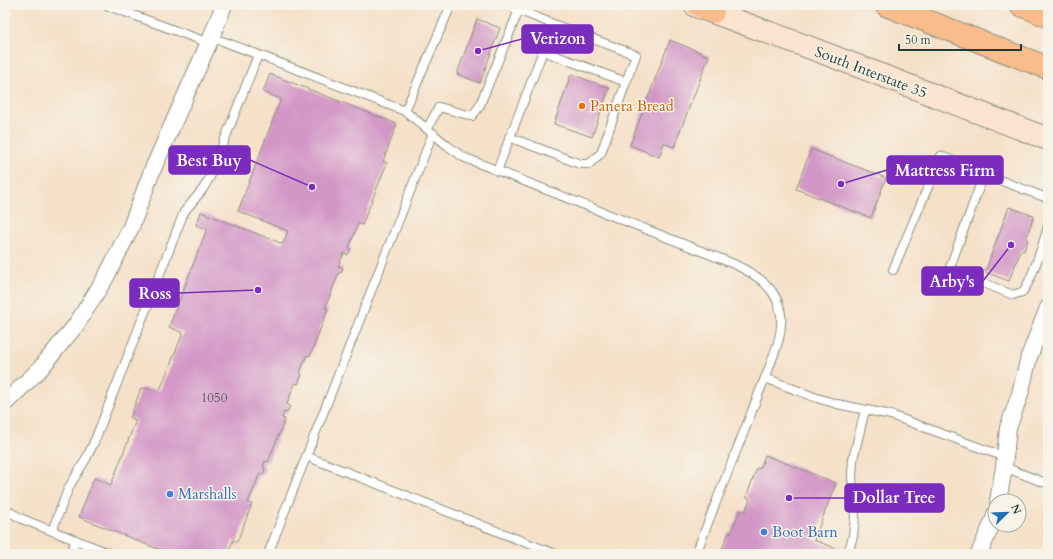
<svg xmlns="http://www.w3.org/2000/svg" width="1053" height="559" viewBox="0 0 1053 559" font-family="Cardo,serif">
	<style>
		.building { fill: #d397c7 }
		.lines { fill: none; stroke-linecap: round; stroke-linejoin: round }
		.lane-casing { stroke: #8a8e7e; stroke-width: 10 }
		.street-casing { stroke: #8a8e7e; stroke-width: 18 }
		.secondary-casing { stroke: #8a8e7e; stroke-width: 24 }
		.highway-casing { stroke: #8a8e7e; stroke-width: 24 }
		.lane { stroke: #fff; stroke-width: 8 }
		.street { stroke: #fff; stroke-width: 16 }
		.secondary { stroke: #fde4d1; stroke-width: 22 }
		.highway { stroke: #fabc8b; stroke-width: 22 }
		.food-dot { fill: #e8710a; stroke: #f7f3e8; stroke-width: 1.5 }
		.shop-dot { fill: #3f7fe0; stroke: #f7f3e8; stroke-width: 1.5 }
		.labels { text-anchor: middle; stroke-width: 3; stroke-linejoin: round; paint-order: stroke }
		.number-label { font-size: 13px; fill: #4c5459 }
		.street-label { font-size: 15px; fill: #1f3d34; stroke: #f7f3e8 }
		.food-label { font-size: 15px; fill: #c56008; stroke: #f7f3e8; text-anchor: start }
		.shop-label { font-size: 15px; fill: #366cbe; stroke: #f7f3e8; text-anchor: start }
		.leader { fill: none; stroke: #7b2cbf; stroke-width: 1.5 }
		.callout-dot { fill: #7b2cbf; stroke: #f7f3e8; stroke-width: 1.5 }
		.callout { fill: #7b2cbf; stroke: #7b2cbf; stroke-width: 1.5 }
		.callout-label { font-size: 16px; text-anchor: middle; font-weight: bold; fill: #fff }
	</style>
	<rect width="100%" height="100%" fill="#f7f3e8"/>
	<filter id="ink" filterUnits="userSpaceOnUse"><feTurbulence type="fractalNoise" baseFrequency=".025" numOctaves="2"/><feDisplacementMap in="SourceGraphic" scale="8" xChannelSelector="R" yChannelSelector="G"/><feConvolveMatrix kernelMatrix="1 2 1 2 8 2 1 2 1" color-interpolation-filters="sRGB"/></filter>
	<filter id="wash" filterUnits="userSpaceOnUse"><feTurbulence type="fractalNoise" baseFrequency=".012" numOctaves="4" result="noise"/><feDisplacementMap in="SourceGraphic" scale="16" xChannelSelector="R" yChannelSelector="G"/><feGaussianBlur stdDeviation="0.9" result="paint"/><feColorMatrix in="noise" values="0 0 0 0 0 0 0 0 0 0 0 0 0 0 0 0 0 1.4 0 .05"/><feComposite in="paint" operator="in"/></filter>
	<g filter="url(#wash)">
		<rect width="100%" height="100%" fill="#f5e0c8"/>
		<g id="blocks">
			<g class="building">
				<path d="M477,19L500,28L480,83L457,74Z"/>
				<path d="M670,40L709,56L674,147L664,143L659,157L630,145Z"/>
				<path d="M270,74L397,124L383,161L387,163L362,225L358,224L349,248L351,249L348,255L344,253L338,266L343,268L341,273L339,272L325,308L328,309L310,356L307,355L300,372L302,374L298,384L295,383L287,404L290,406L287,413L284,412L282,418L285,419L268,462L265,461L263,467L265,468L263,475L260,473L248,503L252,504L237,542L233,540L228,554H170L79,517L94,478L111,485L136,420L130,418L141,388L160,390L183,333L169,327L207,229L196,225L201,212L283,244L288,231L238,211L281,99L263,92Z"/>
				<path d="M571,74L609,88L592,137L554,124Z"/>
				<path d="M811,149L886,178L871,218L796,189Z"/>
				<path d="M1009,207L1034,216L1026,238L1028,240L1024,251L1021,250L1009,281L985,272Z"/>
				<path d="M765,455L836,483L814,540L835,548L832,554H720L729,532L731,533L740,510L745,512L750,499L746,497L757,468L760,469Z"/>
			</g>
		</g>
	</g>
	<g filter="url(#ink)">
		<use href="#blocks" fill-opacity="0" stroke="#8a8e7e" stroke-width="1"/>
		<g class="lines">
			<g class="lane-casing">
				<g id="lane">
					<path d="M106,5L209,43"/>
					<path d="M506,5L553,24L543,51"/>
					<path d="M553,24L636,55L626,82"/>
					<path d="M211,38L225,42L405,111L448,146L463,157L734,264C757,275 778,288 781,315C783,335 774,353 768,371C761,387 755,403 749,419C731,464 713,509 696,554"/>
					<path d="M405,111L451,5"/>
					<path d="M427,129L439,107L472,116L479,107L519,10"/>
					<path d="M497,171L543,51L626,82L601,153L589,164H580L509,137"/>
					<path d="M950,269L1013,295C1015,294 1019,293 1022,292C1030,286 1045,238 1048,226"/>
					<path d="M893,270L941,156L984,174"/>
					<path d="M942,289L984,174L1036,194L1048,198"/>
					<path d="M765,378L817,398L837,404L891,415L1005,457"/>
					<path d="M306,456L555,554"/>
					<path d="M1004,467L1048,484"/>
					<path d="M5,509L22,519L111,554"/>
					<path d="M52,531L69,487L86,459L95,440L184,212L203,189L210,177L258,55"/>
					<path d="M70,554L76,540"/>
					<path d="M268,554L433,133"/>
					<path d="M848,554L853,536L855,517L852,477L853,459L865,410"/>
				</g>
			</g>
			<g class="street-casing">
				<g id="street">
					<path d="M5,403L40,369L76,325L106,277L131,227L152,171L211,38L224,5"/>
					<path d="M998,501L1004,467L1008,428L1020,394L1029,357L1048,308"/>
					<path d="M979,554L994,519L995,514"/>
				</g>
			</g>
			<g class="secondary-casing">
				<path id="secondary" d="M696,6L803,45L1048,139"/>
			</g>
			<g class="highway-casing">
				<g id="highway">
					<path d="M698,5L713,12"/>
					<path d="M886,5L1048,68"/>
					<path d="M1021,5L1048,16"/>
				</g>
			</g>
			<use href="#lane" class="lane"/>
			<use href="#street" class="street"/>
			<use href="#secondary" class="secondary"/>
			<use href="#highway" class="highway"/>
		</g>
	</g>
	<circle class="food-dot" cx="582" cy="106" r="4"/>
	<g class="shop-dot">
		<circle cx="170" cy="494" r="4"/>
		<circle cx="764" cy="532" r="4"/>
	</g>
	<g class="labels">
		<g class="number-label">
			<text x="214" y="402">1050</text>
		</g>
		<g class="street-label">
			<text transform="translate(871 72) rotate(21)" y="5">South Interstate 35</text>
		</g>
		<g class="food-label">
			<text x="590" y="111">Panera Bread</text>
		</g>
		<g class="shop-label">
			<text x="178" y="499">Marshalls</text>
			<text x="772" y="537">Boot Barn</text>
		</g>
	</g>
	<path class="leader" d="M478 51L522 39M312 187L250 160M841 184L887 170M1011 245L983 281M258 290L179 293M789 498L845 498"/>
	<g class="callout-dot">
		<circle cx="478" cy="51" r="4"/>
		<circle cx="312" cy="187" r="4"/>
		<circle cx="841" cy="184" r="4"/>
		<circle cx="1011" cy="245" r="4"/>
		<circle cx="258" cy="290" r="4"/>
		<circle cx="789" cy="498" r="4"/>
	</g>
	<g class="callout">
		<rect x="522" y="25" width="71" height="28" rx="4"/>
		<rect x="169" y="146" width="81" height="28" rx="4"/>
		<rect x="887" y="156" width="116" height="28" rx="4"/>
		<rect x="922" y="267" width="61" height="28" rx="4"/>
		<rect x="130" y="279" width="49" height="28" rx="4"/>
		<rect x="845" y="484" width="99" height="28" rx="4"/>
	</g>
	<g class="callout-label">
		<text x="558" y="44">Verizon</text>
		<text x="209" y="166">Best Buy</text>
		<text x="945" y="176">Mattress Firm</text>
		<text x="952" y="287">Arby's</text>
		<text x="155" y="299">Ross</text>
		<text x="894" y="503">Dollar Tree</text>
	</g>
	<rect width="1053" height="559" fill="none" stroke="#f7f3e8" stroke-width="20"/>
	<g transform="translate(1007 513) rotate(67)"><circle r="19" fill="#f7f3e8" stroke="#a1aaa0"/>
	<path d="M0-3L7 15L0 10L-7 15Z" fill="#1f6fb2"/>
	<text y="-6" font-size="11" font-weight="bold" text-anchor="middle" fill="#1f3d34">N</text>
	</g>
	<path d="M899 44v6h122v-6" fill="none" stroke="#1f3d34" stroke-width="2"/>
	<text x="905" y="44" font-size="12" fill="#1f3d34" stroke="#f7f3e8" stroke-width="3" paint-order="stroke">50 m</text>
</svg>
